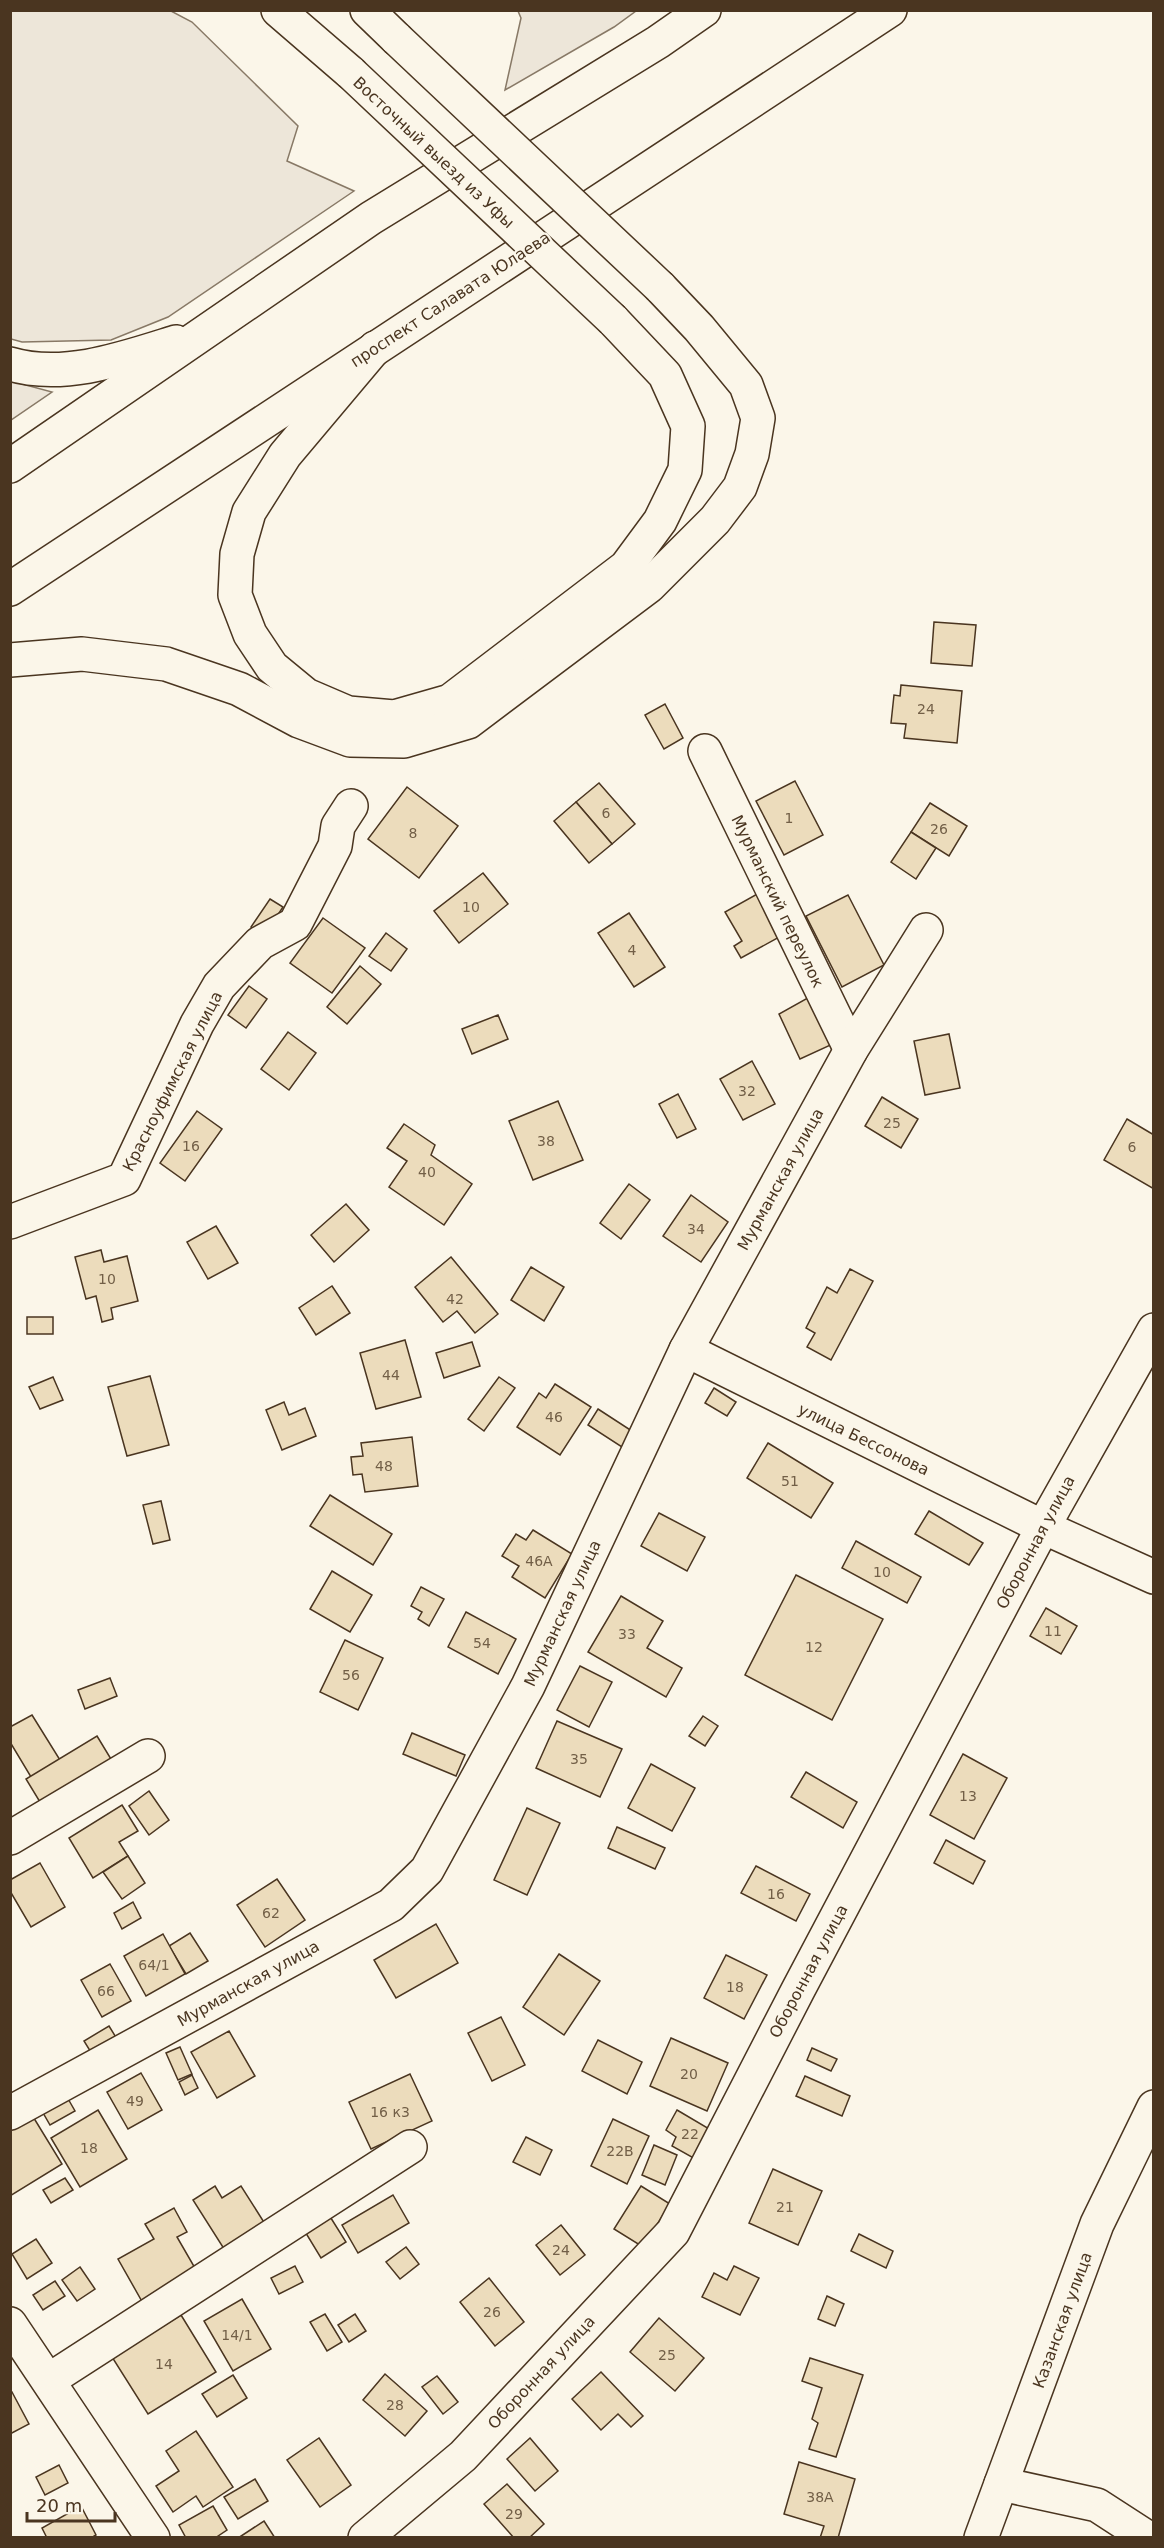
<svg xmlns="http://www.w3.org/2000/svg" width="1164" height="2548" viewBox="0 0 1164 2548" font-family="'DejaVu Sans',sans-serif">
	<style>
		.green { fill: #ede6d9; stroke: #887966; stroke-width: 1.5 }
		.building { fill: #ecdcbc; stroke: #4a3520; stroke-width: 1.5 }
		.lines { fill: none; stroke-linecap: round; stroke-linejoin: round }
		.minor-casing { stroke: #4a3520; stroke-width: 36 }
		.major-casing { stroke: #4a3520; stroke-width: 36 }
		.minor { stroke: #fbf6e9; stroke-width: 33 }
		.major { stroke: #fbf6e9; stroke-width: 33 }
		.major-bridge-casing { stroke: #4a3520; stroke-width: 36; stroke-linecap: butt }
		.major-bridge { stroke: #fbf6e9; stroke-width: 33 }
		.labels { text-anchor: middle; stroke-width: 4.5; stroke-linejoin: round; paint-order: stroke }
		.number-label { font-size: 14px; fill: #725f47 }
		.street-label { font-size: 16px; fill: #4a3520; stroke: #fbf6e9 }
	</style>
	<rect width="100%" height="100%" fill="#fbf6e9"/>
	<g class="green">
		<path d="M11,10L171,11L192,22L298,126L287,161L354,191L168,317L111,340L22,342L11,339Z"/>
		<path d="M518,11V10L636,11L614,27L505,90L521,18Z"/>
		<path d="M11,381L52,392L11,420Z"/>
	</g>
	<g class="building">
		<path d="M934,622L976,625L972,666L931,663Z"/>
		<path d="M901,685L962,691L957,743L904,738L906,724L891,723L894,695L900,696Z"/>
		<path d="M665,704L683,738L664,749L645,715Z"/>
		<path d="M795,781L823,835L784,855L756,801Z"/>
		<path d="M599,783L635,824L612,844L576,802Z"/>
		<path d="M407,787L458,826L419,878L368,839Z"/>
		<path d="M576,802L612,844L589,863L554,821Z"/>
		<path d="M930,803L967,826L949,856L911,832Z"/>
		<path d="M911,832L936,848L916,879L891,862Z"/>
		<path d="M483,873L508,904L459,943L434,911Z"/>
		<path d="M759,893L783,935L741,958L734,946L742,941L725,912Z"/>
		<path d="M848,895L884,965L842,987L806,916Z"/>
		<path d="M270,899L283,907L264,936L251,927Z"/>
		<path d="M629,913L665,967L634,987L598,933Z"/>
		<path d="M323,918L365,948L332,993L290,963Z"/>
		<path d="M386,933L407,949L391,971L369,956Z"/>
		<path d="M360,966L381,984L347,1024L327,1007Z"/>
		<path d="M249,986L267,999L246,1028L228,1015Z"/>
		<path d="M813,995L835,1043L800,1059L779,1014Z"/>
		<path d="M498,1015L508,1039L472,1054L462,1029Z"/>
		<path d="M288,1032L316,1053L289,1090L261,1069Z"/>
		<path d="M949,1034L960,1088L925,1095L914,1041Z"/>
		<path d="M752,1061L775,1104L743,1120L720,1079Z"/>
		<path d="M678,1094L696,1129L677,1138L659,1104Z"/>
		<path d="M882,1097L918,1119L901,1148L865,1126Z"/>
		<path d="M558,1101L583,1160L533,1180L509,1121Z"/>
		<path d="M197,1111L222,1129L185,1181L160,1163Z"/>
		<path d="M1127,1119L1154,1135V1189L1104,1160Z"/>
		<path d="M404,1124L435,1145L431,1155L472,1184L444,1225L389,1187L407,1161L387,1148Z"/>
		<path d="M629,1184L650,1200L621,1239L600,1223Z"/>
		<path d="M691,1195L728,1222L701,1262L663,1236Z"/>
		<path d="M346,1204L369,1230L334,1262L311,1235Z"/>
		<path d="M216,1226L238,1263L208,1279L187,1242Z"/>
		<path d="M101,1250L104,1262L127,1256L138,1301L111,1308L113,1319L102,1322L96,1296L86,1299L75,1257Z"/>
		<path d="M451,1257L498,1314L475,1333L457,1311L443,1322L415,1287Z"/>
		<path d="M531,1267L564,1287L544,1321L511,1300Z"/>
		<path d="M850,1269L873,1281L831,1360L807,1347L815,1333L806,1328L827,1287L837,1293Z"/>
		<path d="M332,1286L350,1313L316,1335L299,1308Z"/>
		<rect x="27" y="1317" width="26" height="17"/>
		<path d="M405,1340L421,1397L376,1409L360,1353Z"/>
		<path d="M472,1342L480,1366L444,1378L436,1353Z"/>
		<path d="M150,1376L169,1445L127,1456L108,1387Z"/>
		<path d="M53,1377L63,1400L40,1409L29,1387Z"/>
		<path d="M499,1377L515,1388L484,1431L468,1419Z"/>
		<path d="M555,1384L591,1407L560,1455L517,1427L539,1393L546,1398Z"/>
		<path d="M714,1388L736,1402L727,1416L705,1403Z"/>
		<path d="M284,1402L289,1415L305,1408L316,1436L282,1450L266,1410Z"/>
		<path d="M598,1409L635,1433L625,1449L588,1425Z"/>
		<path d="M412,1437L418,1486L365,1492L362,1474L353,1475L351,1457L363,1456L361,1443Z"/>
		<path d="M768,1443L833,1483L811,1518L747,1478Z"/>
		<path d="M330,1495L392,1534L373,1565L310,1526Z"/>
		<path d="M161,1501L170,1540L153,1544L143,1505Z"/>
		<path d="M929,1511L983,1543L969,1565L915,1534Z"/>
		<path d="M659,1513L705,1537L687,1571L641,1546Z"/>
		<path d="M533,1530L572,1554L545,1598L512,1577L519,1566L502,1556L516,1534L526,1540Z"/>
		<path d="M856,1541L921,1577L907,1603L842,1568Z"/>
		<path d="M332,1571L372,1595L350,1632L310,1609Z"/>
		<path d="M796,1575L883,1619L832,1720L745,1675Z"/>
		<path d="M421,1587L444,1599L429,1626L418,1619L422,1612L411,1606Z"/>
		<path d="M621,1596L663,1621L647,1648L682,1668L666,1697L588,1652Z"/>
		<path d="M1046,1608L1077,1626L1061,1654L1030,1636Z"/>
		<path d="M466,1612L516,1639L498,1674L448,1647Z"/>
		<path d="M345,1640L383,1658L358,1710L320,1692Z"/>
		<path d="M580,1666L612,1682L589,1727L557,1710Z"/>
		<path d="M110,1678L117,1696L85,1709L78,1690Z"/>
		<path d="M32,1715L60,1760L31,1777L10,1742V1727Z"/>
		<path d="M703,1716L718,1726L705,1746L689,1736Z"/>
		<path d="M557,1721L622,1749L600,1797L536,1768Z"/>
		<path d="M412,1733L465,1755L456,1776L403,1754Z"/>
		<path d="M97,1736L114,1764L43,1807L26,1779Z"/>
		<path d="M963,1754L1007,1778L974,1839L930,1815Z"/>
		<path d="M651,1764L695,1788L672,1831L628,1808Z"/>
		<path d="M806,1772L857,1802L843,1828L791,1797Z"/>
		<path d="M149,1791L169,1820L149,1835L129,1806Z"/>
		<path d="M122,1805L138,1831L119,1842L128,1856L93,1878L69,1838Z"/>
		<path d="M527,1808L560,1823L527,1895L494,1880Z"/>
		<path d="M617,1827L665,1848L655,1869L608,1848Z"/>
		<path d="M946,1840L985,1861L973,1884L934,1863Z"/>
		<path d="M128,1856L145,1883L122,1899L103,1872Z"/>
		<path d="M40,1863L65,1907L31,1927L10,1891V1880Z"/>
		<path d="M756,1866L810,1894L796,1921L741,1893Z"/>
		<path d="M277,1879L305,1920L265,1947L237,1905Z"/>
		<path d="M133,1902L141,1918L122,1929L114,1913Z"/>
		<path d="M436,1924L458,1963L396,1998L374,1960Z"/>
		<path d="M190,1933L208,1961L186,1974L169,1946Z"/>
		<path d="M163,1934L185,1974L146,1996L124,1956Z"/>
		<path d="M559,1954L600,1981L564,2035L523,2007Z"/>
		<path d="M726,1955L767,1975L744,2019L704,1998Z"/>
		<path d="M110,1964L131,2001L102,2017L81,1980Z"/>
		<path d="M501,2017L525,2065L492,2081L468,2033Z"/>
		<path d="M109,2026L117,2039L92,2054L84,2041Z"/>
		<path d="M229,2031L255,2076L217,2098L191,2052Z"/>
		<path d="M671,2038L728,2063L707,2111L650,2086Z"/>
		<path d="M598,2040L642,2062L627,2094L582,2071Z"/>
		<path d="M180,2047L192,2074L178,2080L166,2053Z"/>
		<path d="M812,2048L837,2059L831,2071L807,2060Z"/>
		<path d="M141,2073L162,2110L128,2129L107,2092Z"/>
		<path d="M410,2074L432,2121L371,2149L349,2102Z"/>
		<path d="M192,2075L198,2088L185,2095L179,2082Z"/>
		<path d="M805,2076L850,2096L842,2116L796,2096Z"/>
		<path d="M67,2097L75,2111L50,2125L42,2111Z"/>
		<path d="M98,2110L127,2159L80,2187L51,2138Z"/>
		<path d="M677,2110L711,2130L697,2160L672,2146L676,2137L666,2130Z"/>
		<path d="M32,2115L62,2164L10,2196V2128Z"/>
		<path d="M613,2119L649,2136L627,2184L591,2166Z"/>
		<path d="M526,2137L552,2150L540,2175L513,2162Z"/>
		<path d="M654,2145L677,2155L665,2185L642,2175Z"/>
		<path d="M773,2169L822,2191L798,2245L749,2223Z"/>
		<path d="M65,2178L73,2190L51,2203L43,2190Z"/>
		<path d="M215,2186L222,2198L241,2186L267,2227L226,2252L193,2200Z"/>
		<path d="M641,2186L670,2204L643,2247L614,2229Z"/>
		<path d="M393,2195L409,2223L358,2253L342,2225Z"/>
		<path d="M174,2208L187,2232L177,2237L199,2275L144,2305L118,2259L154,2239L145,2224Z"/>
		<path d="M329,2215L346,2242L321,2258L304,2230Z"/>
		<path d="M561,2225L585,2255L560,2275L536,2245Z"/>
		<path d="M859,2234L893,2251L886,2268L851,2251Z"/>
		<path d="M36,2239L52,2263L27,2279L12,2254Z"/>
		<path d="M406,2247L419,2264L400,2279L386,2262Z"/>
		<path d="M295,2266L303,2282L279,2294L271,2278Z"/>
		<path d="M734,2266L759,2278L740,2315L702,2297L714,2273L727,2280Z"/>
		<path d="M80,2267L95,2289L77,2301L62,2280Z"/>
		<path d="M489,2278L524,2322L495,2346L460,2302Z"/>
		<path d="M55,2281L65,2296L43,2310L33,2295Z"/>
		<path d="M827,2296L844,2304L835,2326L818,2319Z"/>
		<path d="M242,2299L271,2349L233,2371L204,2321Z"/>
		<path d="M325,2314L342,2342L327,2351L310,2322Z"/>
		<path d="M355,2314L366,2331L349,2342L338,2325Z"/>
		<path d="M181,2315L216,2372L148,2414L112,2357Z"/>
		<path d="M659,2318L704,2358L675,2391L630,2352Z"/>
		<path d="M810,2358L863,2375L836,2457L809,2449L818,2423L812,2419L822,2388L802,2381Z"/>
		<path d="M601,2372L643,2416L631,2427L618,2414L601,2430L572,2399Z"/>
		<path d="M385,2374L427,2411L405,2436L363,2400Z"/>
		<path d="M233,2375L247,2398L217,2417L202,2394Z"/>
		<path d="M437,2376L458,2402L443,2414L422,2387Z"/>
		<path d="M12,2392L29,2424L10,2434V2393Z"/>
		<path d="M196,2431L233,2487L203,2507L196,2496L173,2512L156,2486L179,2471L166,2451Z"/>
		<path d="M319,2438L351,2485L320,2507L287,2460Z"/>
		<path d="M530,2438L558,2471L535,2491L507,2459Z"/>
		<path d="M799,2462L855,2479L838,2538H820L824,2526L784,2514Z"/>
		<path d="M59,2465L68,2483L45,2495L36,2477Z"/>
		<path d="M255,2479L268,2501L238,2519L224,2497Z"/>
		<path d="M507,2484L544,2524L529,2538H514L484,2504Z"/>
		<path d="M81,2506L96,2535L91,2538H47L42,2528Z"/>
		<path d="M213,2506L227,2530L215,2538H186L179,2525Z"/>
		<path d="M264,2521L275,2538H238Z"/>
	</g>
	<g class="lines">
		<g class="minor-casing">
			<g id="minor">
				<path d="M705,751L851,1050"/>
				<path d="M10,1222L124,1179L197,1024L219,986L260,943L295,924L335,846L338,826L351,806"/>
				<path d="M686,1350L1043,1527L1154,1577"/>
				<path d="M10,1838L148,1756"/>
				<path d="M10,2113L391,1905L427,1870L528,1686L686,1350L851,1050L926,930"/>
				<path d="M10,2324L153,2538"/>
				<path d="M49,2380L410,2147"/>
				<path d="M1001,2484L1097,2505L1148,2538"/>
				<path d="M365,2538L463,2456L673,2232L798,1990L1043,1527L1154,1330"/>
				<path d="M981,2538L1097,2224L1154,2107"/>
			</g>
		</g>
		<g class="major-casing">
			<g id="major">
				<path d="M278,10L351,73"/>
				<path d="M367,10L397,39"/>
				<path d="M375,348L285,455L249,512L237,554L235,595L250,634L272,667L306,695L348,713L394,717L450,701L626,567L660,521L685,470L688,426L665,375L613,320"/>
				<path d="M10,364C64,380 125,358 176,342"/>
				<path d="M10,466L371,218L658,42L704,10"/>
				<path d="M10,589L890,10"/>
				<path d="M10,660L82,654L166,664L239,689L299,721L350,740L404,741L468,722L649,586L715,520L740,487L752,454L758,418L746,385L699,328L660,287"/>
			</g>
		</g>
		<use href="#minor" class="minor"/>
		<use href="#major" class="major"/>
		<g class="major-bridge-casing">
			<g id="major-bridge">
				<path d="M397,39L660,287"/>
				<path d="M351,73L613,320"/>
			</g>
		</g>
		<use href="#major-bridge" class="major-bridge"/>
	</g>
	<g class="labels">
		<g class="number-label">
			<text x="926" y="714">24</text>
			<text x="606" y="818">6</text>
			<text x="789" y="823">1</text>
			<text x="939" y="834">26</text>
			<text x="413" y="838">8</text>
			<text x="471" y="912">10</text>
			<text x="632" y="955">4</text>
			<text x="747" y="1096">32</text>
			<text x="892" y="1128">25</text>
			<text x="546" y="1146">38</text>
			<text x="191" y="1151">16</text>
			<text x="1132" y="1152">6</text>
			<text x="427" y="1177">40</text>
			<text x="696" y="1234">34</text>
			<text x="107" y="1284">10</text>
			<text x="455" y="1304">42</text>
			<text x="391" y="1380">44</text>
			<text x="554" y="1422">46</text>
			<text x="384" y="1471">48</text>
			<text x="790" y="1486">51</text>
			<text x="539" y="1566">46А</text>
			<text x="882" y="1577">10</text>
			<text x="1053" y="1636">11</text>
			<text x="627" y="1639">33</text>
			<text x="482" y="1648">54</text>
			<text x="814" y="1652">12</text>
			<text x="351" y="1680">56</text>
			<text x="579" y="1764">35</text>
			<text x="968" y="1801">13</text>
			<text x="776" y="1899">16</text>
			<text x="271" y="1918">62</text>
			<text x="154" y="1970">64/1</text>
			<text x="735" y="1992">18</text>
			<text x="106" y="1996">66</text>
			<text x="689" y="2079">20</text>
			<text x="135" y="2106">49</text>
			<text x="390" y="2117">16 к3</text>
			<text x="690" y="2139">22</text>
			<text x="89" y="2153">18</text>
			<text x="620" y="2156">22В</text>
			<text x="785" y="2212">21</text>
			<text x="561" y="2255">24</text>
			<text x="492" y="2317">26</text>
			<text x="237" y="2340">14/1</text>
			<text x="667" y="2360">25</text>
			<text x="164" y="2369">14</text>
			<text x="395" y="2410">28</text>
			<text x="820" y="2502">38А</text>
			<text x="514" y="2519">29</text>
		</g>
		<g class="street-label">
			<text transform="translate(434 152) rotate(43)" y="6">Восточный выезд из Уфы</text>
			<text transform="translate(450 299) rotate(-33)" y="6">проспект Салавата Юлаева</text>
			<text transform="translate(778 901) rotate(64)" y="6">Мурманский переулок</text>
			<text transform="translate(172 1081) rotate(-63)" y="6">Красноуфимская улица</text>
			<text transform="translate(780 1179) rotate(-61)" y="6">Мурманская улица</text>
			<text transform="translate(864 1439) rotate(26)" y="6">улица Бессонова</text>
			<text transform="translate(1035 1542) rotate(-62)" y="6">Оборонная улица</text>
			<text transform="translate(562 1613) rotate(-65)" y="6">Мурманская улица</text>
			<text transform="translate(808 1971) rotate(-62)" y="6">Оборонная улица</text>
			<text transform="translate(248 1983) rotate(-29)" y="6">Мурманская улица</text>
			<text transform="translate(1062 2320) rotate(-70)" y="6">Казанская улица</text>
			<text transform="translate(541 2372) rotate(-47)" y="6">Оборонная улица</text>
		</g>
	</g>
	<rect width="1164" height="2548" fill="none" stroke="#4a3520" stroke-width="24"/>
	<path d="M27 2512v9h88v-9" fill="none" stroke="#4a3520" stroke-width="3"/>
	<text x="36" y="2512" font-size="18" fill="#4a3520" stroke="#fbf6e9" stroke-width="4.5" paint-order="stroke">20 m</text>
</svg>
